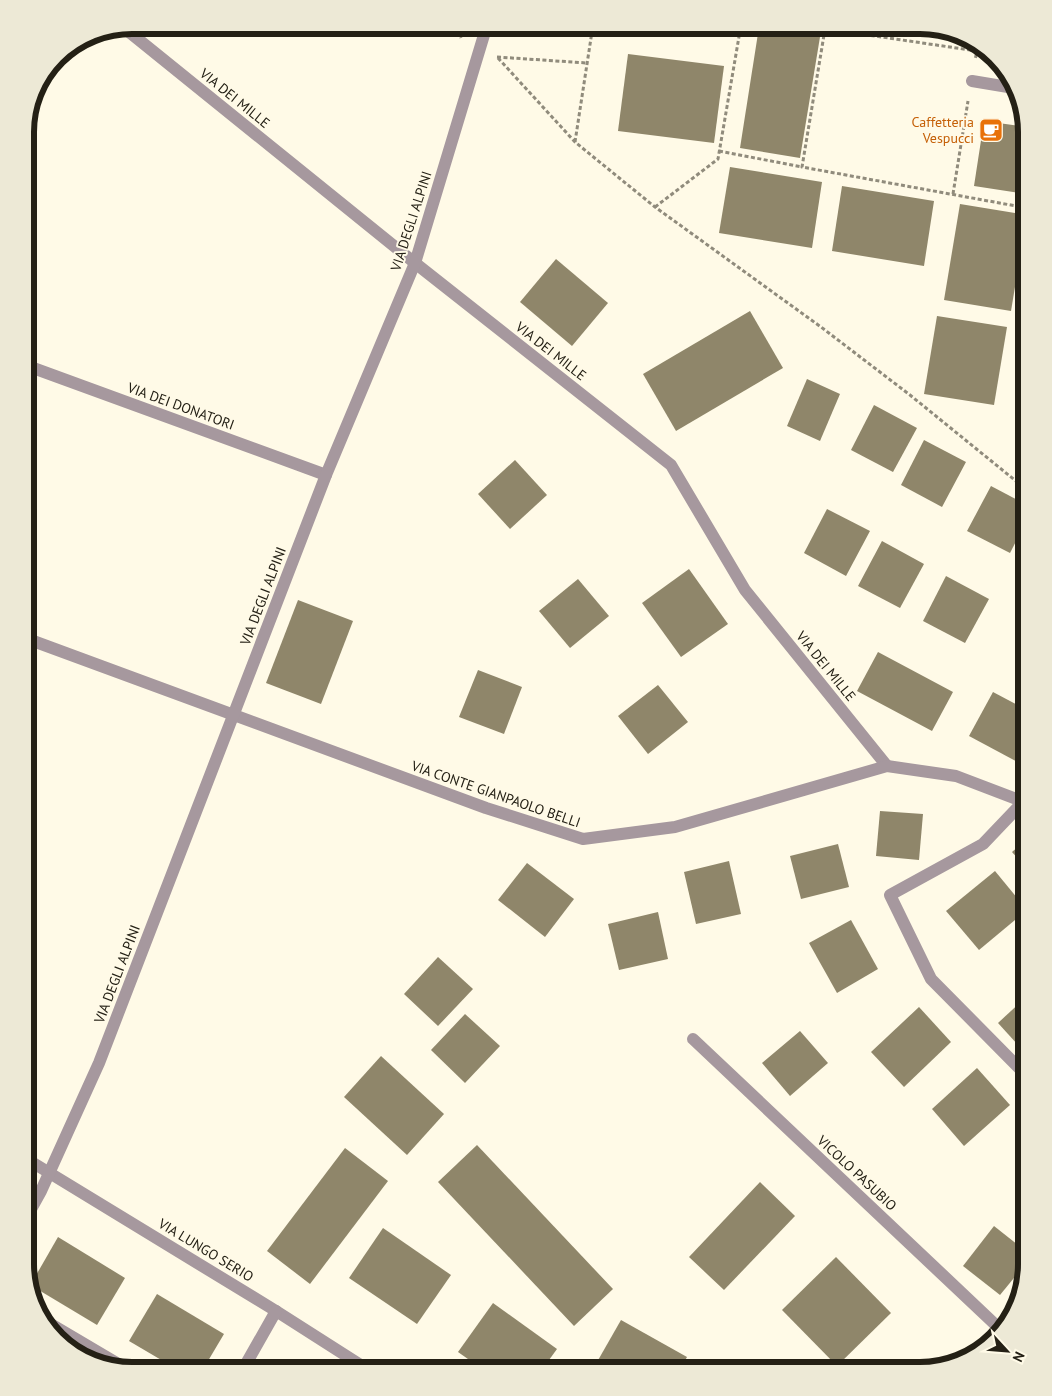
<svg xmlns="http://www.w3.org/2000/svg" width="1052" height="1396" viewBox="0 0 1052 1396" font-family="'PT Sans',sans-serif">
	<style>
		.building { fill: #8f866a }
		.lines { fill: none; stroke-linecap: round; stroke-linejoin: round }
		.path { stroke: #908b7c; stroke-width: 3; stroke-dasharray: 4 2.5; stroke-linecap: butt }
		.street { stroke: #a6989e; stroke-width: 12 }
		.labels { text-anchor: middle; stroke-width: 4; stroke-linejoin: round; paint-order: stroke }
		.street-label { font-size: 14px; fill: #242015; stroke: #fffae7 }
		.food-label { font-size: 14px; fill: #c56008; stroke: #fffae7; text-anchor: end }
		.rim { fill: none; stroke: #242015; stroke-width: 6 }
	</style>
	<rect width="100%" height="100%" fill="#fffae7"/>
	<g class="building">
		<path d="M870,25H927L965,37V39Z"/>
		<path d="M759,27L820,37L800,158L740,148Z"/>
		<path d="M628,54L724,66L714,143L618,131Z"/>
		<path d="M984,121L1026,127L1027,132V194L974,186Z"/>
		<path d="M730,167L822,182L812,248L719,233Z"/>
		<path d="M842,186L934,201L924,266L832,251Z"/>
		<path d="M960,204L1027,215L1011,311L944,300Z"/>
		<path d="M556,259L608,303L572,346L520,302Z"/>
		<path d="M750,311L783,368L676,431L643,374Z"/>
		<path d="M937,316L1007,327L994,405L924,394Z"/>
		<path d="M807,379L840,394L820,441L787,426Z"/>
		<path d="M874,405L917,428L893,472L851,450Z"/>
		<path d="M924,440L966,462L942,507L901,485Z"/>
		<path d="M515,460L547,495L510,529L478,494Z"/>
		<path d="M991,486L1027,505V520L1010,553L967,531Z"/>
		<path d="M827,509L870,531L846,576L804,553Z"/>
		<path d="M882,541L924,564L900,608L858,586Z"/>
		<path d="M689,569L728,624L681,657L642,603Z"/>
		<path d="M946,576L989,599L965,643L923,621Z"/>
		<path d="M578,579L609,616L570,648L539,611Z"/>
		<path d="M298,600L353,621L321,704L266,683Z"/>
		<path d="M878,652L953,692L932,731L857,691Z"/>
		<path d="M478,670L522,687L504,734L459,717Z"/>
		<path d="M658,685L688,722L648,754L618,716Z"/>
		<path d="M993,692L1027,710V763L1025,766L969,736Z"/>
		<path d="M880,811L923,814L919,860L876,856Z"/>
		<path d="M1027,839V869L1012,852Z"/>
		<path d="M838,844L849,887L801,899L790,856Z"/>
		<path d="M729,861L741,914L696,924L684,872Z"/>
		<path d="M527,863L574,899L545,937L498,900Z"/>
		<path d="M995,871L1027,910L979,950L946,911Z"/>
		<path d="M658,912L668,959L619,970L608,924Z"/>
		<path d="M851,920L878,969L837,993L809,943Z"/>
		<path d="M438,957L473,989L438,1026L404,994Z"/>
		<path d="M1027,996V1055L998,1023Z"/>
		<path d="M919,1007L951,1042L904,1087L871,1052Z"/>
		<path d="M465,1014L500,1046L465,1083L431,1050Z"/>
		<path d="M800,1031L828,1063L790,1096L762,1063Z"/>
		<path d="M381,1056L444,1114L407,1155L344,1097Z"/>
		<path d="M977,1068L1010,1105L964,1146L932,1109Z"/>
		<path d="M477,1145L613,1289L574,1326L438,1182Z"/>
		<path d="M345,1148L388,1181L310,1284L267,1251Z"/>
		<path d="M1027,1172V1195L1016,1185Z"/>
		<path d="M760,1182L795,1216L724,1290L689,1257Z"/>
		<path d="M994,1226L1027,1252V1262L1000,1295L963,1266Z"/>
		<path d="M383,1228L451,1275L417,1324L349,1278Z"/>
		<path d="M58,1237L125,1278L97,1325L32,1286L31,1284Z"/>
		<path d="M836,1257L891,1313L837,1366L782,1310Z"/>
		<path d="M157,1294L224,1334L202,1371H180L129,1341Z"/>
		<path d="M493,1303L557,1349L541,1371H485L458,1352Z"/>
		<path d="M621,1320L687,1357L679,1371H612L597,1362Z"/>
	</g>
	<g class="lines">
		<g class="path">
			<path d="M456,25L461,38"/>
			<path d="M800,25L977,51L975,60"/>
			<path d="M825,29L802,167L1027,208"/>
			<path d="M977,51L978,43"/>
			<path d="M497,57L587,63"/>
			<path d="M498,58L575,142L655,207L821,327L910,395L1027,490"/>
			<path d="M575,142L593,25"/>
			<path d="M719,151L802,167"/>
			<path d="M953,194L968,101"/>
			<path d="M655,207L718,159L741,25"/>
		</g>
		<g class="street">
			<path d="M123,27L415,263L671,465L745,590L887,766"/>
			<path d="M972,81L1014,88"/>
			<path d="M25,365L326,475"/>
			<path d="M25,638L486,808L583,839L675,827L887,766L956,776L1027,803"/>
			<path d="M1023,802L983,844L890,895L931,979L1027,1076"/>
			<path d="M693,1039L1001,1330"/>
			<path d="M25,1158L276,1311L370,1371"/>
			<path d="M25,1220L41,1191L99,1063L326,475L415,263L487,25"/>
			<path d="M42,1319L130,1371"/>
			<path d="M242,1371L276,1311"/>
		</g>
	</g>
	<defs>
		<g id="cafe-square" transform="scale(1.25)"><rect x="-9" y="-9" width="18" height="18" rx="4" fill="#e8710a" stroke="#fffae7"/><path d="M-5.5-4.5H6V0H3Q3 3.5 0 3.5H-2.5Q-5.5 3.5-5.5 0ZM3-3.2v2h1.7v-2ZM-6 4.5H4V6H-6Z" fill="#fff"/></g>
	</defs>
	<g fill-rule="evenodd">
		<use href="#cafe-square" x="991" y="130"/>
	</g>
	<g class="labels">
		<g class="street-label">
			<text transform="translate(235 98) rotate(39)" y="5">VIA DEI MILLE</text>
			<text transform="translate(411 221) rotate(-72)" y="5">VIA DEGLI ALPINI</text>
			<text transform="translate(551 351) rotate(38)" y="5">VIA DEI MILLE</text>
			<text transform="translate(181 406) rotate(20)" y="5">VIA DEI DONATORI</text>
			<text transform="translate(263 596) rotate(-69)" y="5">VIA DEGLI ALPINI</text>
			<text transform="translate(826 666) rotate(51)" y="5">VIA DEI MILLE</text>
			<text transform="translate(496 794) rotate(19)" y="5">VIA CONTE GIANPAOLO BELLI</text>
			<text transform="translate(117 974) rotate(-69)" y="5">VIA DEGLI ALPINI</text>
			<text transform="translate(857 1173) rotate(43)" y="5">VICOLO PASUBIO</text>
			<text transform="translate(206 1250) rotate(31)" y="5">VIA LUNGO SERIO</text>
		</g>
		<g class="food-label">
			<text x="974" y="127">Caffetteria<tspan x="974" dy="16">Vespucci</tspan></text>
		</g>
	</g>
	<path d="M0 0H1052V1396H0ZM132 34H920A98 98 0 0 1 1018 132V1264A98 98 0 0 1 920 1362H132A98 98 0 0 1 34 1264V132A98 98 0 0 1 132 34Z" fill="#ede9d6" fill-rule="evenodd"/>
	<path class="rim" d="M132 34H920A98 98 0 0 1 1018 132V1264A98 98 0 0 1 920 1362H132A98 98 0 0 1 34 1264V132A98 98 0 0 1 132 34Z"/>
	<g transform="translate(1007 1351) rotate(116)" stroke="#fffae7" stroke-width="4" paint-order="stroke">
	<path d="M0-4L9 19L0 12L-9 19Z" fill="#242015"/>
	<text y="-8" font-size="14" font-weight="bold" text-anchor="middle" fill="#242015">N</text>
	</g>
</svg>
